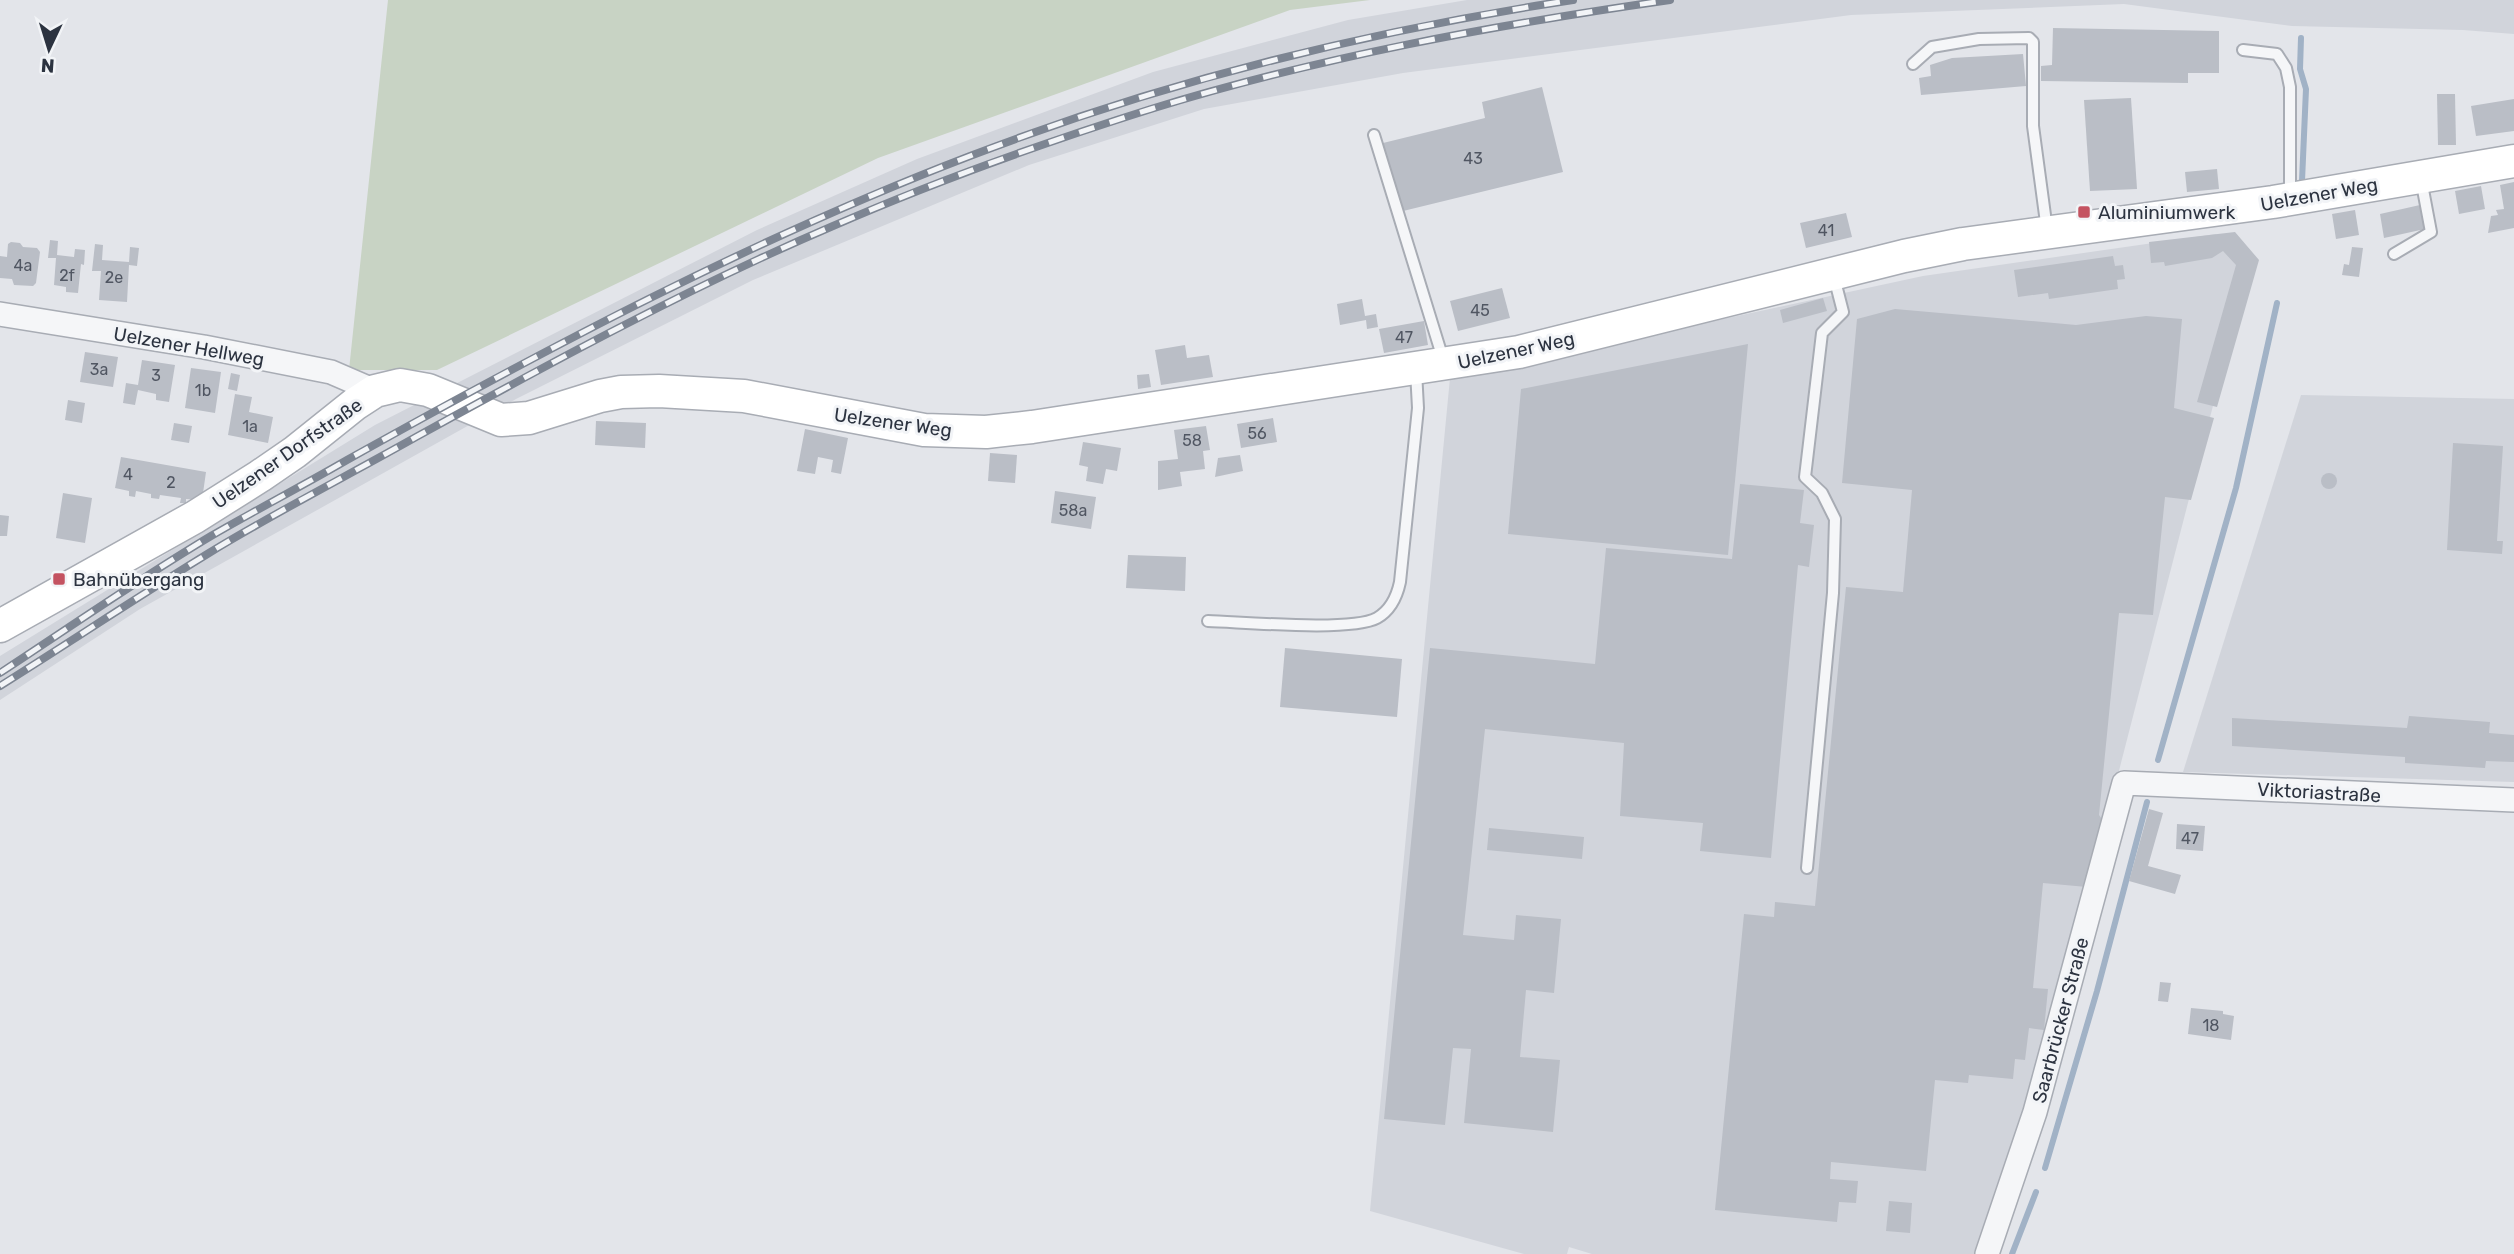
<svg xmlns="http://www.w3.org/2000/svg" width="2514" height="1254" viewBox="0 0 2514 1254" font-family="Rubik,sans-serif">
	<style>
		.built { fill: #d1d4db }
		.green { fill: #c8d3c4 }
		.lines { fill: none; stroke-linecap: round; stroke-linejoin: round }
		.stream { stroke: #a1b2c6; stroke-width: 6 }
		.building { fill: #babec6 }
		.lane-casing { stroke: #a8acb4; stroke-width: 14 }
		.street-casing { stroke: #a8acb4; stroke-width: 26 }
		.secondary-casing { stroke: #a8acb4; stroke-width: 35 }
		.lane { stroke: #f5f6f8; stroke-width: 10 }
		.street { stroke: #f5f6f8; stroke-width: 23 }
		.secondary { stroke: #fff; stroke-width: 32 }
		.rail-casing { stroke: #7d8592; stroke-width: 8 }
		.rail { stroke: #f2f4f7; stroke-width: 5; stroke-dasharray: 16; stroke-linecap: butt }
		.poi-dot { fill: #c45361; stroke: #f2f4f7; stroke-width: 2.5 }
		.labels { text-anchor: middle; stroke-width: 6; stroke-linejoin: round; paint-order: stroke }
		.number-label { font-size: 16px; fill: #505662 }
		.street-label { font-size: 19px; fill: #2c3340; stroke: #f2f4f7 }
		.poi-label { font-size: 19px; fill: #2c3340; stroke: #f2f4f7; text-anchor: start }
	</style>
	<rect width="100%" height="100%" fill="#e3e5ea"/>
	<g class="built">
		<path d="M1467,0H2514V34L2463,30L2292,26L2124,4L1851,15L1403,73L1204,109L1029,165L753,280L516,399L140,609L0,700V656L375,425L757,230L917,159L1153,72L1348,20Z"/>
		<path d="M2216,234L2249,266L2105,825L2011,1161L1976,1254H1592L1569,1247L1567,1254H1524L1370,1211L1450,378L1923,276Z"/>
		<path d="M2301,395L2514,399V782L2183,772Z"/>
	</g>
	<path class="green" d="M388,0H1370L1290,10L878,158L437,370H349Z"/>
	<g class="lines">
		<g class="stream">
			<path d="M2301,38L2300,69L2306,89L2302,181"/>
			<path d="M2158,760L2236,488L2277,303"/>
			<path d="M2045,1168L2097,991L2147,802"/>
			<path d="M2012,1254L2036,1192"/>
		</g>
	</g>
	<g class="building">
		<path d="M2053,28L2219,31V73H2188V83L2041,81V66L2052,65Z"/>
		<path d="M2023,54L2026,86L1921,95L1919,78L1931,76L1930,65L1952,58Z"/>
		<path d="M1542,87L1563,172L1399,212L1383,143L1485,118L1482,102Z"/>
		<path d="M2437,94H2455L2456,145H2438Z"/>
		<path d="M2131,98L2137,189L2090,191L2084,100Z"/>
		<path d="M2514,99V131L2476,136L2471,106Z"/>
		<path d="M2217,169L2219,189L2187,192L2185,172Z"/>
		<path d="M2514,182V228L2488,233L2491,216L2498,215L2496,210L2504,209L2500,185Z"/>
		<path d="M2481,186L2485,209L2459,214L2455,191Z"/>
		<path d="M2420,205L2425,229L2384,238L2380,214Z"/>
		<path d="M2355,210L2359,235L2336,239L2332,214Z"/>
		<path d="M1846,213L1852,237L1806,248L1800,223Z"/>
		<path d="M2235,232L2259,260L2217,407L2197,402L2236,265L2223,251L2212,258L2165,266L2164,262L2151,263L2149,242Z"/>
		<path d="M50,240L58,241L57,255L74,257L75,249L85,250L84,265L81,264L78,293L66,292V287L54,285L56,258H48Z"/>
		<path d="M11,242L20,243L23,247L37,248L40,252L36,283L33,286L14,285L12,279L0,278V256L7,257L8,244Z"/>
		<path d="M95,244L103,245L102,260L129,262L130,247L139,248L137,266L129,265L127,302L99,300L101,271H92Z"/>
		<path d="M2352,247L2363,248L2359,277L2342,275L2344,264L2349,265Z"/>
		<path d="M2113,256L2115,266L2123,265L2125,279L2117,280L2118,289L2049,299L2048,293L2018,297L2014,270Z"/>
		<path d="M1502,288L1510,318L1458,331L1450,301Z"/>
		<path d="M1823,298L1827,311L1783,323L1780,310Z"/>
		<path d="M1362,299L1365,316L1376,314L1378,327L1367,329L1366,320L1340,325L1337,304Z"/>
		<path d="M1895,309L2076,325L2146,316L2182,319L2174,408L2214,418L2191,500L2165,497L2153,615L2119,613L2099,815L2104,822L2087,887L2043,883L2033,988L2048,989L2044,1030L2029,1028L2025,1060L2015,1059L2013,1079L1969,1075L1968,1083L1935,1080L1926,1171L1831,1162L1830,1179L1858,1181L1856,1203L1839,1202L1837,1222L1715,1210L1744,914L1774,917L1775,902L1815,906L1846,587L1903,592L1912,490L1842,483L1857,319Z"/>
		<path d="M1424,321L1428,345L1384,353L1379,329Z"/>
		<path d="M1748,344L1728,555L1508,534L1521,389Z"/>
		<path d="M1185,345L1187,358L1209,355L1213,377L1161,385L1155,350Z"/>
		<path d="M85,352L118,357L113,387L80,382Z"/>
		<path d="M142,360L175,365L169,402L156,400V394L138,390L135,405L123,403L126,383L138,385Z"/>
		<path d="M191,368L221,372L215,413L185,408Z"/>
		<path d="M231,373L240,375L237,391L228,389Z"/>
		<path d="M1149,374L1151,387L1138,389L1137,375Z"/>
		<path d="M235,394L252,397L249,412L273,417L268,443L228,435Z"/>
		<path d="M68,400L85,403L82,423L65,420Z"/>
		<path d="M1273,418L1277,442L1241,448L1237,424Z"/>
		<path d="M596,421L646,423L645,448L595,445Z"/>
		<path d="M174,423L192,426L189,443L171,440Z"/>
		<path d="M1206,426L1210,450L1203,451L1205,469L1180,472L1182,486L1158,490V461L1178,459L1174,430Z"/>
		<path d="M805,429L848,438L841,474L831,472L833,460L818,457L815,474L797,471Z"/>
		<path d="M1083,442L1121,448L1117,471L1106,469L1103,484L1086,481L1088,467L1079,465Z"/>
		<path d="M2453,443L2503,446L2497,541H2503L2502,554L2447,550Z"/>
		<path d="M990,453L1017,455L1015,483L988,481Z"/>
		<path d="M1240,455L1243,471L1215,477L1218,458Z"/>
		<path d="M121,457L206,472L202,500L186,499V503H180L181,498L160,495L159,499L151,498V494L136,491L135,497L129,496V491L115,488Z"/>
		<circle cx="2329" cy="481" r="8"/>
		<path d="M1740,484L1804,490L1800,523L1814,525L1809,567L1798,565L1771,858L1700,851L1703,823L1620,816L1624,743L1485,729L1463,935L1514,940L1516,915L1561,919L1554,993L1526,990L1520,1057L1560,1060L1553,1132L1464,1123L1471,1049L1453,1048L1445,1125L1384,1119L1430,648L1595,664L1606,548L1732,559Z"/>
		<path d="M1055,491L1096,497L1091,529L1051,523Z"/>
		<path d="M63,493L92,498L85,543L56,538Z"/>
		<path d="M0,515L9,516L7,536H0Z"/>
		<path d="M1128,555L1186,557L1185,591L1126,588Z"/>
		<path d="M1285,648L1402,659L1397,717L1280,707Z"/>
		<path d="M2409,716L2490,722L2489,733L2514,735V762L2486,761L2485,768L2405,763V757L2232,746V718L2407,728Z"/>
		<path d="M2149,809L2163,813L2148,866L2181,875L2175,894L2129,881Z"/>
		<path d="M2177,824L2205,826L2203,851L2176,849Z"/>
		<path d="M1489,828L1584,837L1582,859L1487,850Z"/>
		<path d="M2160,982L2171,983L2168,1002L2158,1001Z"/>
		<path d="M2191,1008L2223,1011V1014L2234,1016L2231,1040L2188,1034Z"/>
		<path d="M1889,1201L1912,1203L1910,1233L1886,1231Z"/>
	</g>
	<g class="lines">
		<g class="lane-casing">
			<g id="lane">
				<path d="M2243,50L2277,54L2286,68L2290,87V196"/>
				<path d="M1913,64L1932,47L1979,39L2029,38L2033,42V126L2047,230"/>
				<path d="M1374,135L1444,362"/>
				<path d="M2394,254L2431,232L2421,179"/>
				<path d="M1208,621C1243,622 1352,632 1377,618C1391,610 1397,596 1400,582L1418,408L1416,371"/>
				<path d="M1807,868L1833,593L1835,519L1822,493L1805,477L1822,333L1843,312L1834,277"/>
			</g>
		</g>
		<g class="street-casing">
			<g id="street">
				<path d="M0,314L204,347L331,372L375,391"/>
				<path d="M1987,1254L2035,1112L2124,783L2514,800"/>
			</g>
		</g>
		<g class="secondary-casing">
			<path id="secondary" d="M0,626L195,517L260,476L295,452L355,404L375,391L400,385L428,390L501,420L529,418L600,396L621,392L659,391L744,396L924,430L986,432L1032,427L1519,352L1904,256L1963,244L2273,202L2514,161"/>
		</g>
		<use href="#lane" class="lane"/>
		<use href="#street" class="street"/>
		<use href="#secondary" class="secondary"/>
		<g class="rail-casing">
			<g id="rail">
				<path d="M0,673C70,627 139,579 211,536C256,510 302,486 347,460C549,347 753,239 970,156C1163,82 1368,31 1573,0"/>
				<path d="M0,686C70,642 139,596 209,553C276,512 347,476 416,437C552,362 690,287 833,226C936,181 1043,143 1151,109C1320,57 1494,25 1670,0"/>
			</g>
		</g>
		<use href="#rail" class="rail"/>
	</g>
	<g class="poi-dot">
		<rect x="2077" y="205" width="14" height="14" rx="3.5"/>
		<rect x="52" y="572" width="14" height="14" rx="3.5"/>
	</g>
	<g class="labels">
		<g class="number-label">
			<text x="1473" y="164">43</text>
			<text x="1826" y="236">41</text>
			<text x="23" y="271">4a</text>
			<text x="67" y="281">2f</text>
			<text x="114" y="283">2e</text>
			<text x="1480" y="316">45</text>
			<text x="1404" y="343">47</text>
			<text x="99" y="375">3a</text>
			<text x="156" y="381">3</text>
			<text x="203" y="396">1b</text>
			<text x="250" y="432">1a</text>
			<text x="1257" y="439">56</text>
			<text x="1192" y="446">58</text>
			<text x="128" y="480">4</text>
			<text x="171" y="488">2</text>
			<text x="1073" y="516">58a</text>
			<text x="2190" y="844">47</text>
			<text x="2211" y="1031">18</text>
		</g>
		<g class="street-label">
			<text transform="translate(2319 194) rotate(-10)" y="7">Uelzener Weg</text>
			<text transform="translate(189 346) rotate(10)" y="7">Uelzener Hellweg</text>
			<text transform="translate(1516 350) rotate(-12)" y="7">Uelzener Weg</text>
			<text transform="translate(893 422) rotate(8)" y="7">Uelzener Weg</text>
			<text transform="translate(287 453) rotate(-35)" y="7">Uelzener Dorfstraße</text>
			<text transform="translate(2319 792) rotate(3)" y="7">Viktoriastraße</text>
			<text transform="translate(2060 1020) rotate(-75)" y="7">Saarbrücker Straße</text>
		</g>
		<g class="poi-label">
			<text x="2098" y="219">Aluminiumwerk</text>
			<text x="73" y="586">Bahnübergang</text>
		</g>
	</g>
	<g transform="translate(49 49) rotate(184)" stroke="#f2f4f7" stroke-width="5" paint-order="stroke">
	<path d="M0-5L12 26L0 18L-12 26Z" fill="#2c3340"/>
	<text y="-10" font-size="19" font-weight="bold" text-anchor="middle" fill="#2c3340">N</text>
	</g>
</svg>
